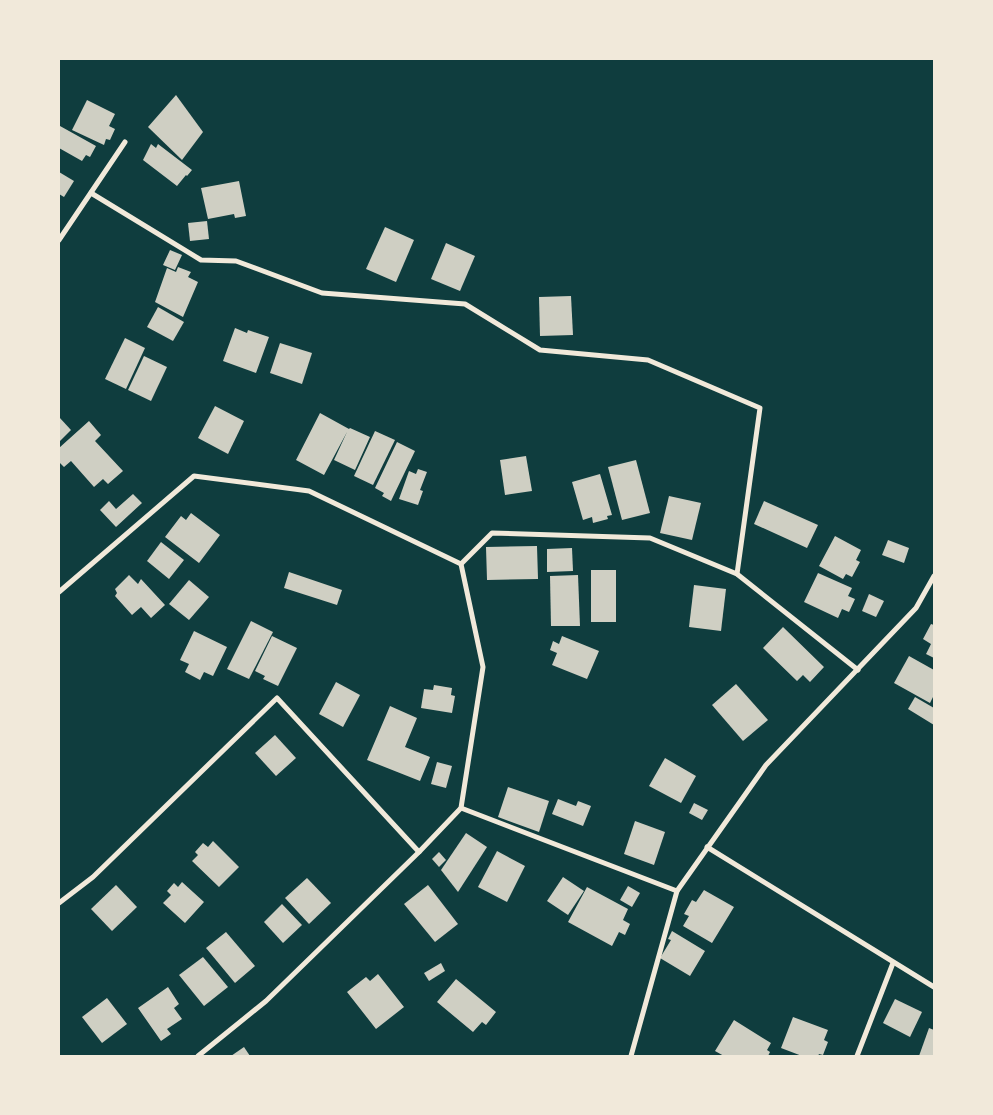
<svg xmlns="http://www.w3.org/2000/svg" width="993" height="1115" viewBox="0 0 993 1115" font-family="'IBM Plex Sans',sans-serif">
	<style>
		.building { fill: #cfcfc3 }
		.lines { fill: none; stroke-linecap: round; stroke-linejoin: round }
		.minor { stroke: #f1e9da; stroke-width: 5 }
	</style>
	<rect width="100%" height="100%" fill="#0f3d3e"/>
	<g class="building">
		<path d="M176,95L203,132L182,160L148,127Z"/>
		<path d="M87,100L115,114L109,126L115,129L110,140L106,139L104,145L72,130Z"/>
		<path d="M60,126L96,146L90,157L86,155L82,161L59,148V129Z"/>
		<path d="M151,144L156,148L158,144L192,170L187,176L186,175L177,186L143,160Z"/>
		<path d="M59,172L74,181L64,197L59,194Z"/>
		<path d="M239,181L246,216L235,218L234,214L208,219L201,188Z"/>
		<path d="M207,221L209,239L190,241L188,223Z"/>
		<path d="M385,227L414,240L396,282L366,269Z"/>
		<path d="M446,243L475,256L460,291L431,279Z"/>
		<path d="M170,250L182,255L175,270L163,265Z"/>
		<path d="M178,267L191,272L188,277L198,282L183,317L155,302L167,268L176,272Z"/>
		<path d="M571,296L573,335L540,336L539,297Z"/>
		<path d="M158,307L184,322L173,341L147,327Z"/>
		<path d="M235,328L247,333L248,330L269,337L256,373L223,361Z"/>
		<path d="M125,338L145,348L126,389L105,379Z"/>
		<path d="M280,343L312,353L302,384L270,373Z"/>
		<path d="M144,356L167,367L151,401L128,390Z"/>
		<path d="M215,406L244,421L228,454L198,438Z"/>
		<path d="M320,413L349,429L350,428L370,437L355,470L334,460L347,432L324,475L296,460Z"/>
		<path d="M59,417L71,430L59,442Z"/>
		<path d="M89,421L101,435L95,441L123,471L108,484L103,479L94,487L71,461L64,467L59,462V448Z"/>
		<path d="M375,431L395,440L373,485L354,476Z"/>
		<path d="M397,442L415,451L391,501L382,496L384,493L375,488Z"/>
		<path d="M526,456L532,491L505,495L500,460Z"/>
		<path d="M636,460L650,513L622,520L608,467Z"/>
		<path d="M418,469L427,472L420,490L423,491L418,505L399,499L409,471L416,474Z"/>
		<path d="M600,474L612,515L607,516L608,519L593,523L592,517L583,520L572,482Z"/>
		<path d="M133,494L142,503L116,527L100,510L109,501L116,509Z"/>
		<path d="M669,496L701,503L692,540L660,533Z"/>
		<path d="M764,501L818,525L807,548L754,524Z"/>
		<path d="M191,513L220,535L199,563L165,537L181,516L186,520Z"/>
		<path d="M835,536L861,550L856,560L860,562L852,577L846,574L843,579L819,566Z"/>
		<path d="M888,540L909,548L904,563L882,555Z"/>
		<path d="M161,542L184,560L169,579L147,561Z"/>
		<path d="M537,546L538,579L487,580L486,547Z"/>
		<path d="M572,548L573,571L547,572V549Z"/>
		<rect x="591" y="570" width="25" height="52"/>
		<path d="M289,572L342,590L337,605L284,588Z"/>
		<path d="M818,573L852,588L848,596L855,599L849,612L842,609L838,618L804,602Z"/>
		<path d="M129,575L138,584L141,579L165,605L151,618L141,607L132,615L115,596L117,593L115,589Z"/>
		<path d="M578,575L580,626H551L550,576Z"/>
		<path d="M189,580L209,597L189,620L169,604Z"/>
		<path d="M694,585L726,589L721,631L689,627Z"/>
		<path d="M869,594L884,601L876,617L862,611Z"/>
		<path d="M251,621L273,632L249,679L227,669Z"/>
		<path d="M931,624L934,625V658L926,654L931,644L923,639Z"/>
		<path d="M783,627L824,667L810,682L803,675L797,681L763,648Z"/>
		<path d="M194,631L227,647L213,676L204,672L200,680L185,672L189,664L180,660Z"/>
		<path d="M272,636L297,648L278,686L263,679L265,676L255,671Z"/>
		<path d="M562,636L599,651L587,679L552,665L557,653L550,650L553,641L559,644Z"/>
		<path d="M909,656L934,670V695L930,703L894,683Z"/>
		<path d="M336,682L360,695L343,727L319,714Z"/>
		<path d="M736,684L768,720L743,741L712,705Z"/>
		<path d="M434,685L452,688L451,695L455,696L452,713L421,708L424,689L433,690Z"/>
		<path d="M915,697L934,708V725L908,709Z"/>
		<path d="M390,706L417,718L405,747L430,757L420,781L367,760Z"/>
		<path d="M275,735L296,758L276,776L255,753Z"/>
		<path d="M665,758L696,776L681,803L649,786Z"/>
		<path d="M437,762L452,766L446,788L431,784Z"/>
		<path d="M508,787L549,801L539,832L498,817Z"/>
		<path d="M558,799L576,806L578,801L591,806L583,826L552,814Z"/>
		<path d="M694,803L708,810L702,820L689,813Z"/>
		<path d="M635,821L665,832L654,865L624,854Z"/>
		<path d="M466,833L487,847L458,892L441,870Z"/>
		<path d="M213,841L239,867L219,887L192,861L198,855L195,852L203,843L208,847Z"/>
		<path d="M497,851L525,866L507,902L478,887Z"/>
		<path d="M439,852L446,860L439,867L432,859Z"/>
		<path d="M563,877L584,891L568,915L547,901Z"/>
		<path d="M307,878L331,903L309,924L285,898Z"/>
		<path d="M182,882L204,902L185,923L163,903L171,895L167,891L174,883L178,887Z"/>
		<path d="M116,885L137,907L112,931L91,909Z"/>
		<path d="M428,885L458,924L435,942L404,904Z"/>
		<path d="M628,886L640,893L632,907L620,900Z"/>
		<path d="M587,887L628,909L623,920L630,924L625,935L619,932L612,946L568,922Z"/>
		<path d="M704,890L734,907L712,943L683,926L689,916L684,914L692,900L696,902Z"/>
		<path d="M282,904L302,925L283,943L264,922Z"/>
		<path d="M672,931L705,951L690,976L660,958L671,940L668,939Z"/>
		<path d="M226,932L255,966L235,983L206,948Z"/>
		<path d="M203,957L228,987L204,1006L179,975Z"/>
		<path d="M441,963L445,971L429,981L424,973Z"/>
		<path d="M378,974L404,1007L376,1029L347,992L366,977L370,981Z"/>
		<path d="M456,979L496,1012L486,1025L482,1022L473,1032L437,1002Z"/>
		<path d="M168,987L179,1004L174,1008L182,1019L167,1029L171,1034L161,1041L138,1008Z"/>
		<path d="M107,998L127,1024L102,1043L82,1017Z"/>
		<path d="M895,999L922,1012L910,1037L883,1023Z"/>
		<path d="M793,1017L828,1030L824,1040L828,1042L823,1055L819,1054L818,1056H802L781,1048Z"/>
		<path d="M734,1020L771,1043L767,1050L770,1052L768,1056H724L715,1051Z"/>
		<path d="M929,1028L934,1030V1056H919Z"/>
		<path d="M244,1047L250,1056H231Z"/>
	</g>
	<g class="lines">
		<g class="minor">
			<path d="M91,193L201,260L236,261L322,293L465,304L540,350L648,360L760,408L737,574"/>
			<path d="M59,240L125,142"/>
			<path d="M461,564L492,533L650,538L737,574L858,670"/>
			<path d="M59,592L194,476L309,491L461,564L483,667L461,808L419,852L266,1001L198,1056"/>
			<path d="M461,808L677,891"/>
			<path d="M707,847L934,987"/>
			<path d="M59,903L93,877L277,698L419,852"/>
			<path d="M631,1056L677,891L766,765L916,608L934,576"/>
			<path d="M857,1056L893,963"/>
		</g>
	</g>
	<rect width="993" height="1115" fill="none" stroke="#f1e9da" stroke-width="120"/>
</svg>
